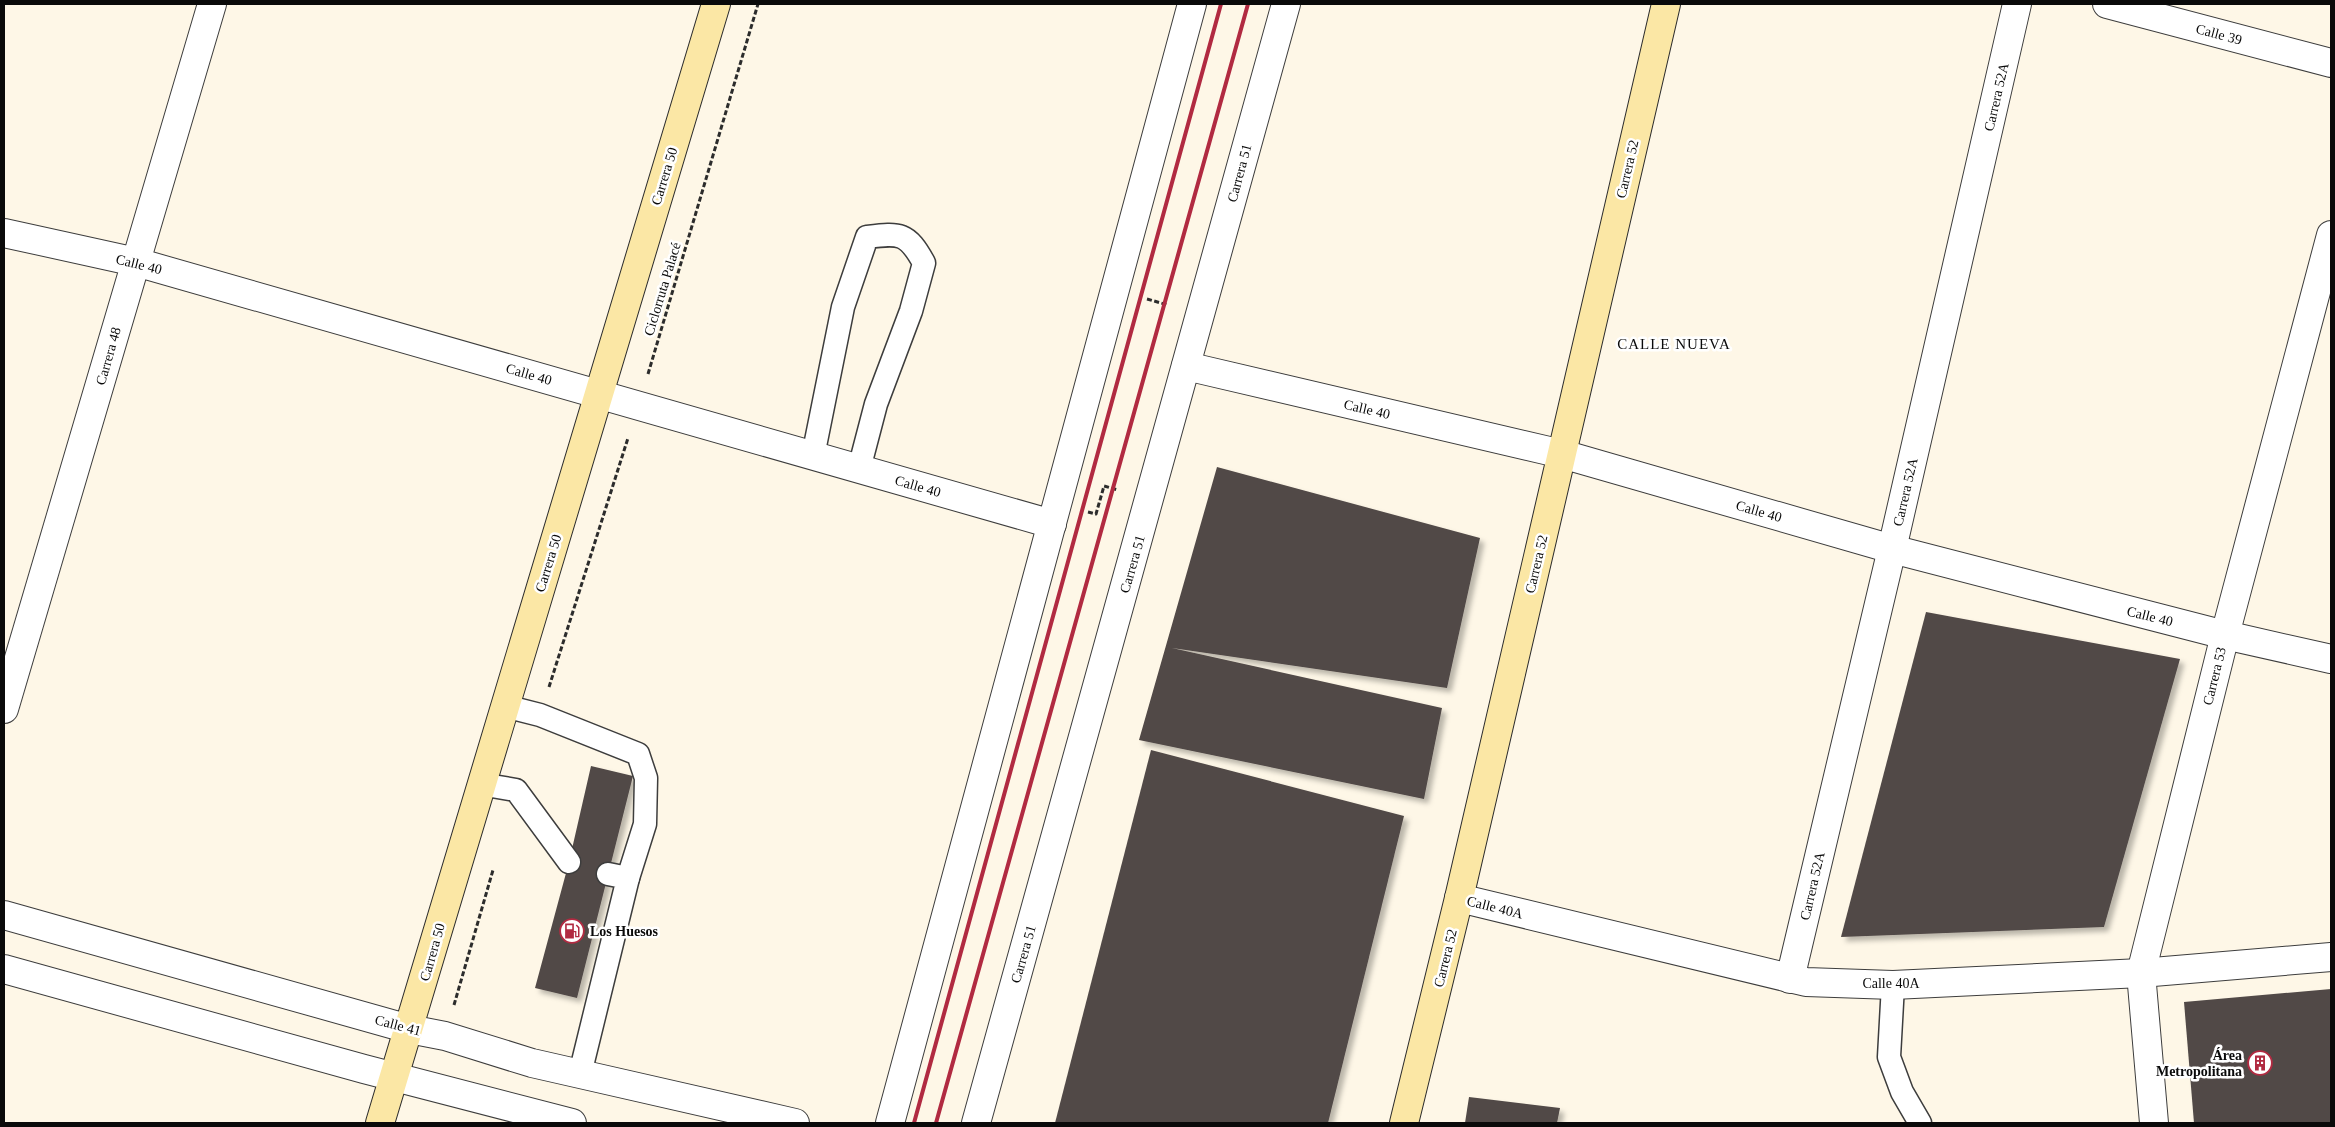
<svg xmlns="http://www.w3.org/2000/svg" width="2335" height="1127" viewBox="0 0 2335 1127" font-family="'Times New Roman',serif">
	<style>
		.building { fill: #514947; filter: url(#shadow) }
		.lines { fill: none; stroke-linecap: round; stroke-linejoin: round }
		.service-casing { stroke: #3d3d3d; stroke-width: 25 }
		.minor-casing { stroke: #3d3d3d; stroke-width: 30 }
		.tertiary-casing { stroke: #3d3d3d; stroke-width: 30 }
		.secondary-casing { stroke: #2c2c2c; stroke-width: 30 }
		.path { stroke: #2c2c2c; stroke-width: 3; stroke-dasharray: 5 2.5; stroke-linecap: butt }
		.service { stroke: #fff; stroke-width: 22 }
		.minor { stroke: #fff; stroke-width: 28 }
		.tertiary { stroke: #fff; stroke-width: 28 }
		.secondary { stroke: #fbe7a5; stroke-width: 28 }
		.rail { stroke: #b12a41; stroke-width: 4 }
		.labels { text-anchor: middle; stroke-width: 5; stroke-linejoin: round; paint-order: stroke }
		.street-label { font-size: 14px; fill: #0a0a0a; stroke: #fff }
		.poi-label { font-size: 14px; font-weight: bold; fill: #0a0a0a; stroke: #fff; text-anchor: start }
		.neighbourhood-label { font-size: 15px; letter-spacing: 1px; fill: #0a0a0a; stroke: #fff }
	</style>
	<defs>
		<filter id="shadow"><feDropShadow dx="4.5" dy="4.5" stdDeviation="2.5" flood-color="#0004"/></filter>
	</defs>
	<rect width="100%" height="100%" fill="#fef7e7"/>
	<g class="building">
		<path d="M1217,467L1480,538L1447,688L1172,648L1442,708L1424,799L1139,740Z"/>
		<path d="M1926,612L2180,659L2104,927L1841,937Z"/>
		<path d="M1151,750L1404,816L1328,1123H1055Z"/>
		<path d="M591,766L633,776L577,998L535,988L569,862Z"/>
		<path d="M2331,989V1123H2194L2184,1002Z"/>
		<path d="M1469,1097L1560,1108L1557,1123H1465Z"/>
	</g>
	<g class="lines">
		<g class="service-casing">
			<g id="service">
				<path d="M813,456L843,307L867,237C900,233 907,232 924,263L911,311L876,404L859,469"/>
				<path d="M505,706L540,715L638,754L646,778L645,824L628,878"/>
				<path d="M480,784L516,790L569,862"/>
				<path d="M1893,985L1889,1057L1902,1092L1920,1123"/>
				<path d="M580,1074L628,878L608,874"/>
			</g>
		</g>
		<g class="minor-casing">
			<g id="minor">
				<path d="M2107,4L2331,63"/>
				<path d="M4,233L136,262L1052,524"/>
				<path d="M1186,366L1562,454L1892,549L2225,635L2331,659"/>
				<path d="M1459,898L1806,982L1893,985L2141,973L2331,957"/>
				<path d="M1790,979L1892,549L2017,4"/>
				<path d="M2154,1123L2141,973L2225,635L2331,235"/>
			</g>
		</g>
		<g class="tertiary-casing">
			<g id="tertiary">
				<path d="M4,709L212,4"/>
				<path d="M4,915L409,1029L445,1036L532,1063L795,1123"/>
				<path d="M4,969L364,1069L572,1123"/>
				<path d="M890,1123L1192,4"/>
				<path d="M976,1123L1286,4"/>
			</g>
		</g>
		<g class="secondary-casing">
			<g id="secondary">
				<path d="M380,1123L716,4"/>
				<path d="M1404,1123L1459,898L1666,4"/>
			</g>
		</g>
		<g class="path">
			<path d="M1147,299L1168,305"/>
			<path d="M648,374L758,4"/>
			<path d="M1088,512L1096,514L1104,486L1118,490"/>
			<path d="M549,687L628,438"/>
			<path d="M454,1005L493,870"/>
		</g>
		<use href="#service" class="service"/>
		<use href="#minor" class="minor"/>
		<use href="#tertiary" class="tertiary"/>
		<use href="#secondary" class="secondary"/>
		<g class="rail">
			<path d="M914,1123L1221,4"/>
			<path d="M936,1123L1248,4"/>
		</g>
	</g>
	<defs>
		<g id="fuel-ring" transform="scale(1.25)"><circle r="9.5" fill="#fff" stroke="#b12a41" stroke-width="1.5"/><path d="M-5.5-6h7V0h2V4h1.3V-2.5L3-4.5l.8-.8L6-3V5H2.5V1h-1V6h-7ZM-4.2-4.7v3.2H.2V-4.7Z" fill="#b12a41"/></g>
		<g id="building-ring" transform="scale(1.25)"><circle r="9.5" fill="#fff" stroke="#b12a41" stroke-width="1.5"/><path d="M-4-6H4V6H1V3H-1V6H-4ZM-2.5-4.3h1.7v1.8h-1.7ZM.8-4.3h1.7v1.8H.8ZM-2.5-1h1.7V.8h-1.7ZM.8-1h1.7V.8H.8Z" fill="#b12a41"/></g>
	</defs>
	<g fill-rule="evenodd">
		<use href="#fuel-ring" x="572" y="931"/>
		<use href="#building-ring" x="2260" y="1063"/>
	</g>
	<g class="labels">
		<g class="street-label">
			<text transform="translate(2219 34) rotate(15)" y="5">Calle 39</text>
			<text transform="translate(1996 97) rotate(-77)" y="5">Carrera 52A</text>
			<text transform="translate(1627 169) rotate(-77)" y="5">Carrera 52</text>
			<text transform="translate(1239 173) rotate(-75)" y="5">Carrera 51</text>
			<text transform="translate(664 176) rotate(-73)" y="5">Carrera 50</text>
			<text transform="translate(139 264) rotate(14)" y="5">Calle 40</text>
			<text transform="translate(662 289) rotate(-73)" y="5">Ciclorruta Palacé</text>
			<text transform="translate(108 356) rotate(-74)" y="5">Carrera 48</text>
			<text transform="translate(529 374) rotate(16)" y="5">Calle 40</text>
			<text transform="translate(1367 409) rotate(13)" y="5">Calle 40</text>
			<text transform="translate(918 486) rotate(16)" y="5">Calle 40</text>
			<text transform="translate(1905 492) rotate(-77)" y="5">Carrera 52A</text>
			<text transform="translate(1759 511) rotate(16)" y="5">Calle 40</text>
			<text transform="translate(548 563) rotate(-73)" y="5">Carrera 50</text>
			<text transform="translate(1132 564) rotate(-74)" y="5">Carrera 51</text>
			<text transform="translate(1536 564) rotate(-77)" y="5">Carrera 52</text>
			<text transform="translate(2150 616) rotate(14)" y="5">Calle 40</text>
			<text transform="translate(2214 676) rotate(-76)" y="5">Carrera 53</text>
			<text transform="translate(1812 886) rotate(-77)" y="5">Carrera 52A</text>
			<text transform="translate(1495 907) rotate(14)" y="5">Calle 40A</text>
			<text transform="translate(432 952) rotate(-74)" y="5">Carrera 50</text>
			<text transform="translate(1023 954) rotate(-74)" y="5">Carrera 51</text>
			<text transform="translate(1445 958) rotate(-76)" y="5">Carrera 52</text>
			<text x="1891" y="988">Calle 40A</text>
			<text transform="translate(398 1025) rotate(15)" y="5">Calle 41</text>
		</g>
		<g class="poi-label">
			<text x="590" y="936">Los Huesos</text>
			<text x="2242" y="1060" text-anchor="end">Área<tspan x="2242" dy="16">Metropolitana</tspan></text>
		</g>
		<g class="neighbourhood-label">
			<text x="1674" y="349">CALLE NUEVA</text>
		</g>
	</g>
	<rect width="2335" height="1127" fill="none" stroke="#0a0a0a" stroke-width="10"/>
</svg>
